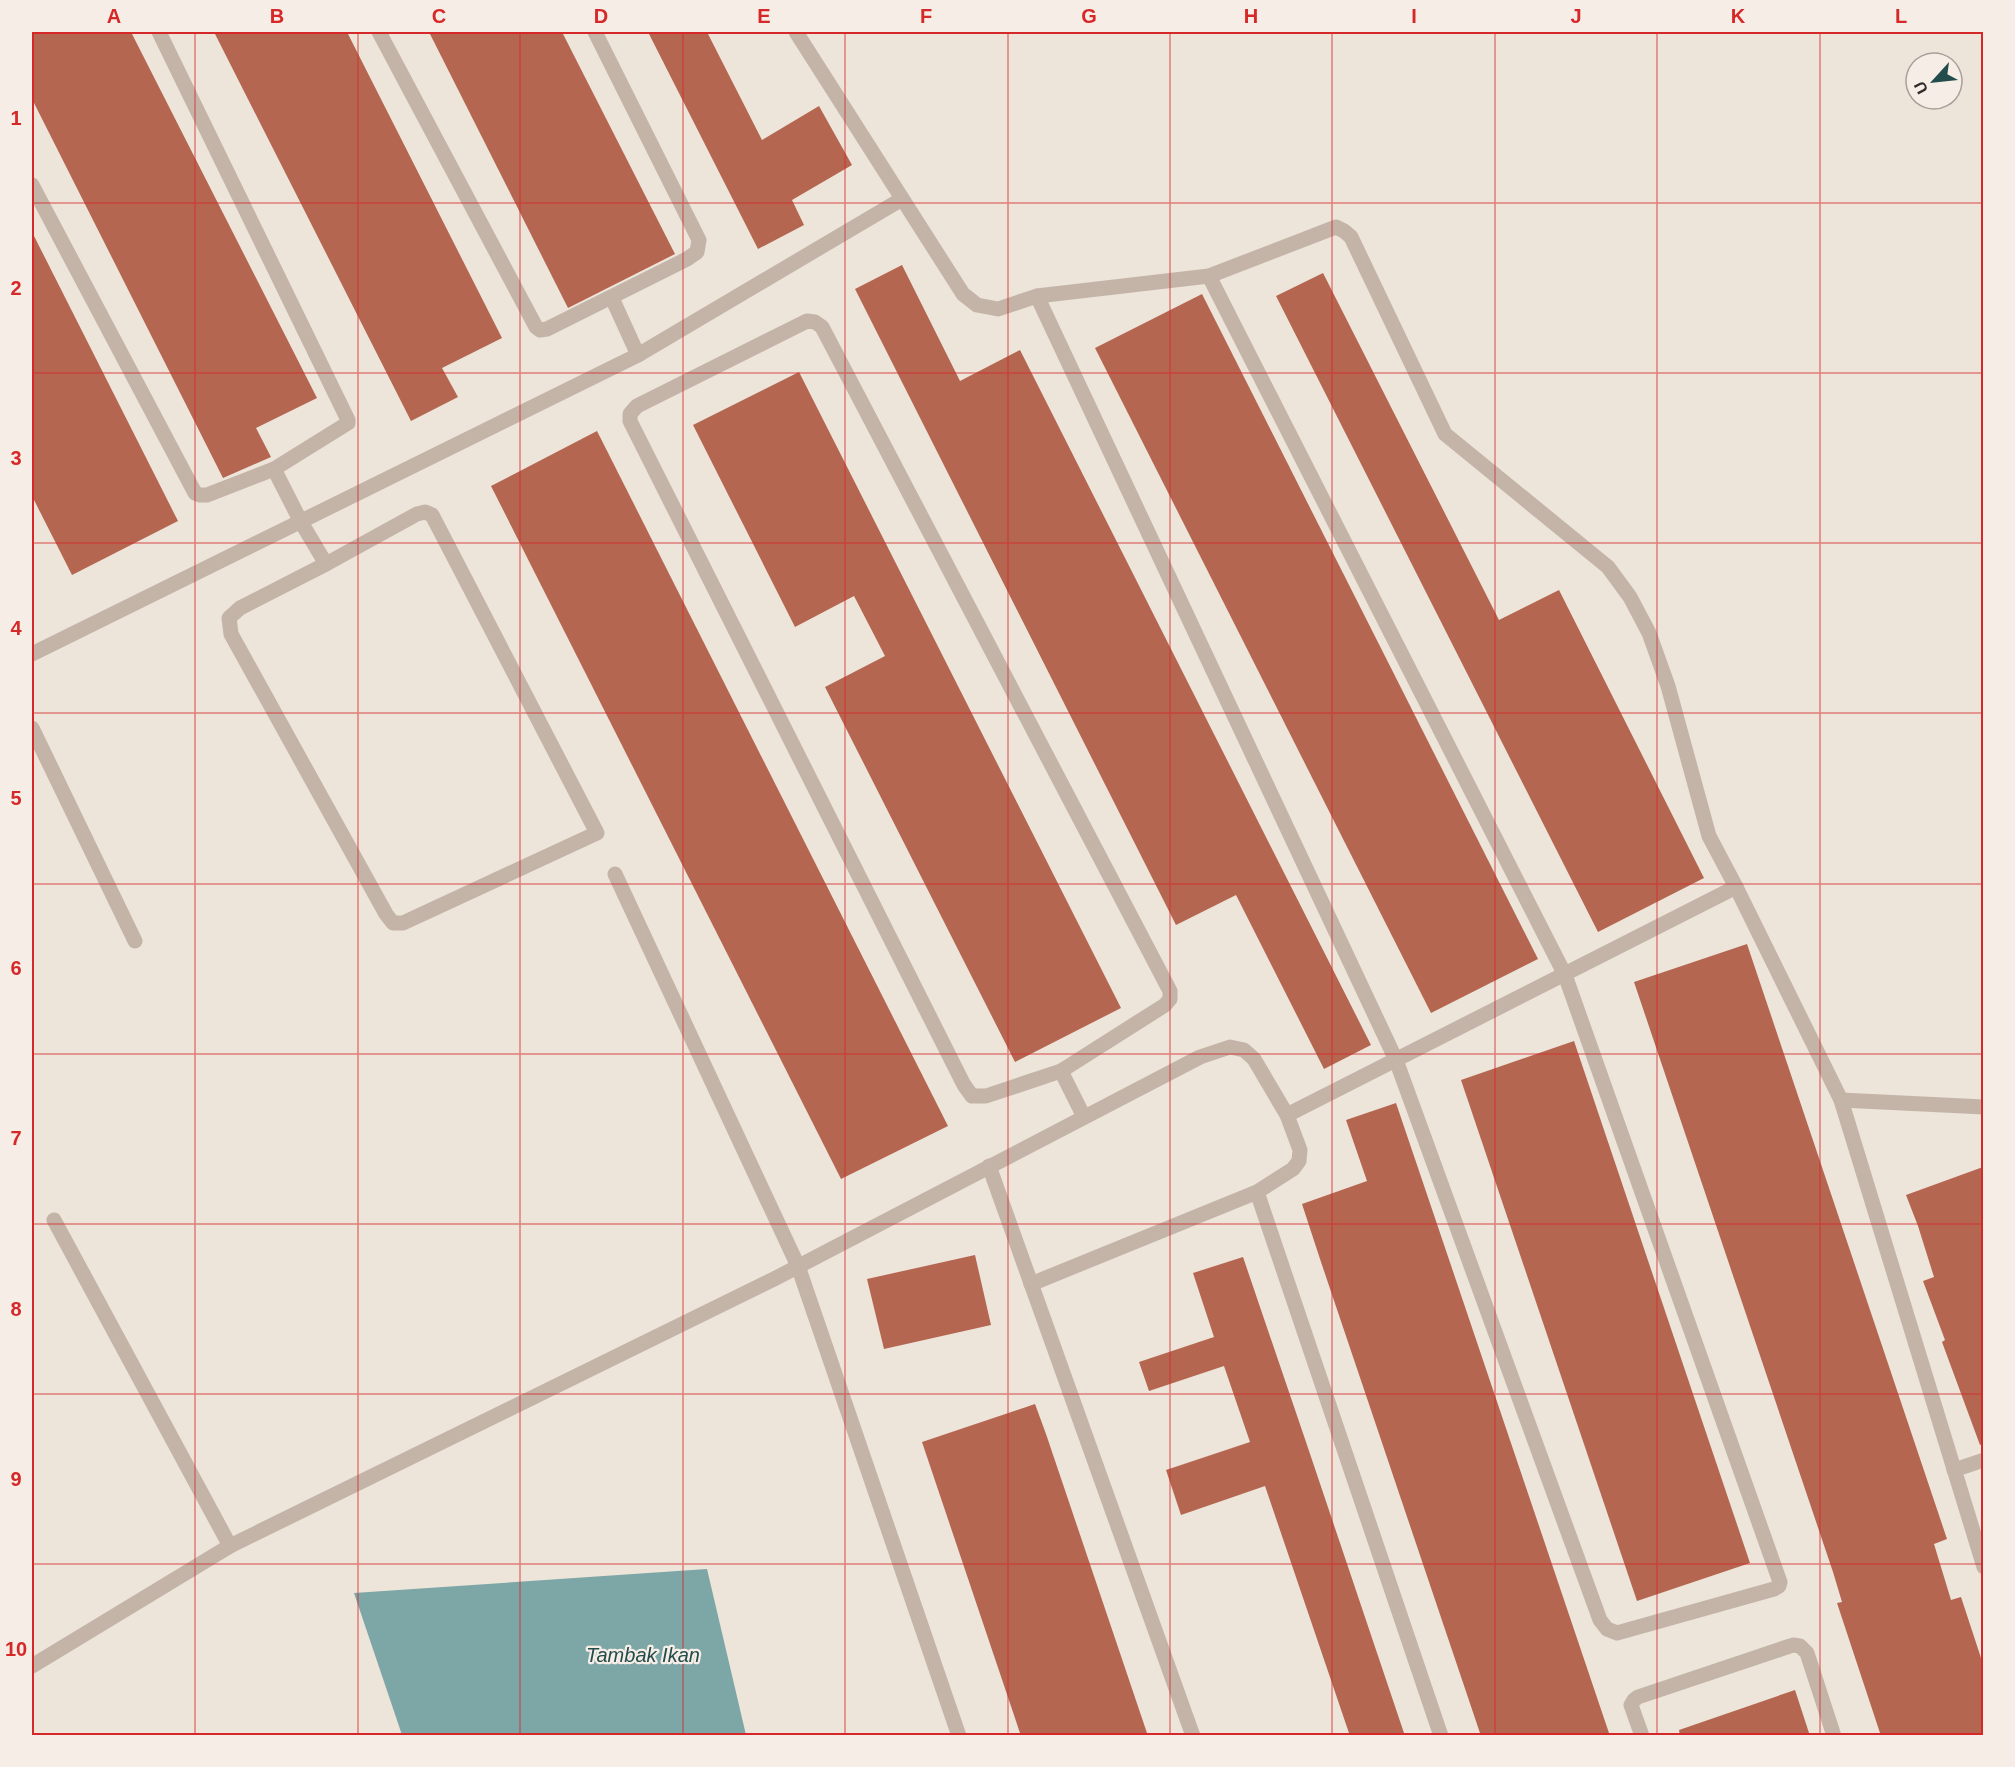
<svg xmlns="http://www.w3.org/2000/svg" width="2015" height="1767" viewBox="0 0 2015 1767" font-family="Helvetica,sans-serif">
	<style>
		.water { fill: #7da6a7 }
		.building { fill: #b56651 }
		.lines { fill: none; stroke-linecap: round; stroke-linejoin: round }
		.street { stroke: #c4b4a8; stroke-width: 15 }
		.grid { fill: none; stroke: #d62828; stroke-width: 1.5; stroke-opacity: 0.55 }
		.labels { text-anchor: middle; stroke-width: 4.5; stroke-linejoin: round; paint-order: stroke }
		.water-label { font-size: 20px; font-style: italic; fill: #234c4d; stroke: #f6eee6 }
		.neatline { fill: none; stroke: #d62828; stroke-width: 2 }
		.grid-label { font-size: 20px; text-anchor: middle; font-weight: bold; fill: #d62828 }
	</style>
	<rect width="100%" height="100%" fill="#ede4da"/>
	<path class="water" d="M707,1569L746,1735H402L354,1593Z"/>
	<g class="building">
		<path d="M32,32H131L317,398L256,428L271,457L223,478L32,99Z"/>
		<path d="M214,32H347L502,338L442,368L458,397L411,421Z"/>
		<path d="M429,32H562L675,254L568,308Z"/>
		<path d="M648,32H707L762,140L819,106L852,165L792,200L804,225L758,249Z"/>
		<path d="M32,232L178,521L72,575L32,496Z"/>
		<path d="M902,265L960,381L1020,350L1371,1045L1324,1069L1236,895L1176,925L855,289Z"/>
		<path d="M1323,273L1499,620L1559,590L1704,878L1598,932L1276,296Z"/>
		<path d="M1202,294L1538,959L1431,1013L1095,348Z"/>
		<path d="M799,372L1121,1008L1015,1062L825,687L885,656L854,596L795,627L693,425Z"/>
		<path d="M597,431L948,1126L841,1179L491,486Z"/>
		<path d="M1747,944L1947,1539L1934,1544L1951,1600L1961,1597L1983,1664V1736H1881L1837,1603L1842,1602L1833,1572L1634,982Z"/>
		<path d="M1574,1041L1750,1563L1637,1601L1461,1080Z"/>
		<path d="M1396,1103L1437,1224L1610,1736H1481L1321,1262L1302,1204L1367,1181L1346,1120Z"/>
		<path d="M1983,1167V1444L1980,1445L1942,1342L1945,1340L1923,1281L1934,1277L1918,1226L1906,1195Z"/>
		<path d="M975,1255L991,1325L884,1349L867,1279Z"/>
		<path d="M1243,1257L1306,1442L1405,1736H1350L1265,1486L1181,1515L1166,1470L1250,1442L1224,1366L1149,1391L1139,1362L1214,1337L1193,1273Z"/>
		<path d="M1035,1404L1046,1434L1148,1736H1021L922,1442Z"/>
		<path d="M1795,1690L1810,1736H1680L1679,1730Z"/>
	</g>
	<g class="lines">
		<g class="street">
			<path d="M379,32L536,327L540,330L547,329L687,259L697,252L699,240L595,32"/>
			<path d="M796,32L963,294L977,305L998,309L1037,296L1209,276L1336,227L1344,231L1351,237L1445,434L1608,567L1630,597L1649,633L1668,686L1709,836L1736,887L1841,1100L1984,1567"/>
			<path d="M32,185L195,493L200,495H207L274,469L348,423V420L159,32"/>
			<path d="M1037,296L1396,1060L1600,1620L1607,1629L1617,1633L1774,1589L1779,1586L1780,1582L1565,975L1209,276"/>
			<path d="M612,298L638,355"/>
			<path d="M807,321L815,322L822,327L1170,991V999L1165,1005L1061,1071L986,1096H972L964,1085L630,421V414L637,406Z"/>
			<path d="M274,469L301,522L326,564"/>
			<path d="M425,512L432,515L597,833L403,923H393L386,914L231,634L229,618L240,608L326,564L417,514Z"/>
			<path d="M32,654L638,355L902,199"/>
			<path d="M32,728L135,941"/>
			<path d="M615,874L798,1266L959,1736"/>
			<path d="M1061,1071L1084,1117"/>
			<path d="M1841,1100L1984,1107"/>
			<path d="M1287,1115L1736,887"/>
			<path d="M989,1166L1193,1736"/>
			<path d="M1257,1192L1441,1736"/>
			<path d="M54,1220L230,1546"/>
			<path d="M1954,1470L1984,1460"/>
			<path d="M32,1666L230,1546L774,1279L1200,1057L1230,1047L1244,1050L1254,1059L1287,1115L1300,1150L1299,1161L1293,1169L1257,1192L1031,1284"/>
			<path d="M1642,1736L1631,1705L1634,1700L1638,1697L1793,1645L1800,1646L1807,1653L1834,1736"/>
		</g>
	</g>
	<path class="grid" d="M195,32V1736M358,32V1736M520,32V1736M683,32V1736M845,32V1736M1008,32V1736M1170,32V1736M1332,32V1736M1495,32V1736M1657,32V1736M1820,32V1736M32,203H1984M32,373H1984M32,543H1984M32,713H1984M32,884H1984M32,1054H1984M32,1224H1984M32,1394H1984M32,1564H1984"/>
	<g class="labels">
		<g class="water-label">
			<text x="643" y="1662">Tambak Ikan</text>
		</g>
	</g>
	<rect width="2015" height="1767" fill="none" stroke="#f6eee6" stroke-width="66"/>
	<g transform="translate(1934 81) rotate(243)"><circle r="28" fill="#f6eee6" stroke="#a8a09a" stroke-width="1.5"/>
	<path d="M0-4.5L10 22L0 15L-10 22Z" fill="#234c4d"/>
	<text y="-9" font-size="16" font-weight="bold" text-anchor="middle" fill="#322a27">U</text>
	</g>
	<rect x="33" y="33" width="1949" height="1701" class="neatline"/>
	<g class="grid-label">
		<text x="114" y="23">A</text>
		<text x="277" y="23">B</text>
		<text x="439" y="23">C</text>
		<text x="601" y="23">D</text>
		<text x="764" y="23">E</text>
		<text x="926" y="23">F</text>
		<text x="1089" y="23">G</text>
		<text x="1251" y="23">H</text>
		<text x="1414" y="23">I</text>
		<text x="1576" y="23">J</text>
		<text x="1738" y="23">K</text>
		<text x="1901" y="23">L</text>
		<text x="16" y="125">1</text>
		<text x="16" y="295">2</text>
		<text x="16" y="465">3</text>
		<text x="16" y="635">4</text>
		<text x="16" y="805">5</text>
		<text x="16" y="975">6</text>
		<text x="16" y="1145">7</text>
		<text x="16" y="1316">8</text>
		<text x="16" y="1486">9</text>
		<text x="16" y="1656">10</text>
	</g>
</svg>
